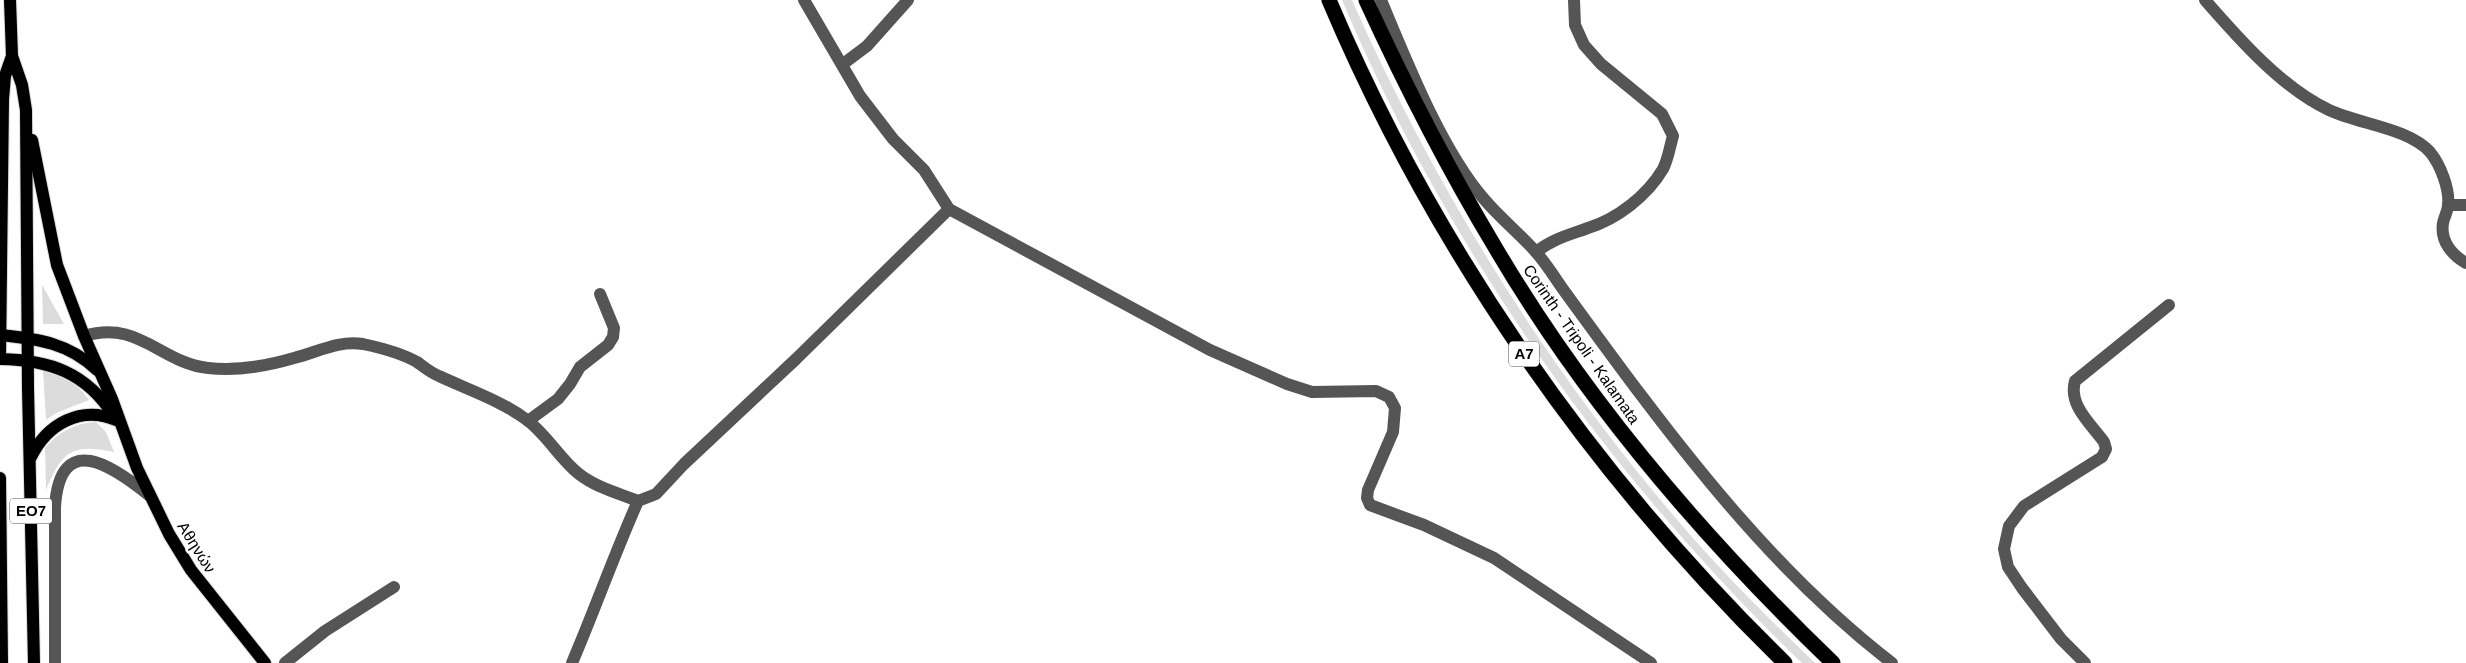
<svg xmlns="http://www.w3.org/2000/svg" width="2466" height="663" viewBox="0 0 2466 663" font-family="Arial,sans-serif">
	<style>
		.green { fill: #dcdcdc }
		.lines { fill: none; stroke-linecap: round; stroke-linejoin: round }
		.major-casing { stroke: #dbdbdb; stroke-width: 14 }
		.highway-casing { stroke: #dbdbdb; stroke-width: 16 }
		.minor { stroke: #555; stroke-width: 12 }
		.major { stroke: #000; stroke-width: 12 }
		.highway { stroke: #000; stroke-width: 15 }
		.labels { text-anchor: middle; stroke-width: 5; stroke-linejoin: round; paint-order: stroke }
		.shield { fill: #fff; stroke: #4c4c4c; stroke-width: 1 }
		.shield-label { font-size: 15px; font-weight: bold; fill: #000 }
		.street-label { font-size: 16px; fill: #000; stroke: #fff }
	</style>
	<rect width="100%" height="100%" fill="#fff"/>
	<g class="green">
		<path d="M1342,0H1352C1432,181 1536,351 1663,503C1710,560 1762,612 1815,663H1802C1608,476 1447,249 1342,0Z"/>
		<path d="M42,285L64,324H43Z"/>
		<path d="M43,370C63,375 77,383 89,400L56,413L46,420Z"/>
		<path d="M96,422L106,432L114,452C72,443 62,451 46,490L45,448C59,432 74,423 96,422Z"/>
	</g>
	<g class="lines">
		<g class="major-casing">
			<g id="major">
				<path d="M10,0L12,56L22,85L26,110L28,388L34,663"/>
				<path d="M32,140L57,265L84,336L112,399L137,468L169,534L191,570L265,663"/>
				<path d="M1,335C38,339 69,343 97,370"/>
				<path d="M0,358L3,99L5,76L12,56"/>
				<path d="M0,359C49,360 86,372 114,416"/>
				<path d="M31,457C47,424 81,405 116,420"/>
				<path d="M0,478L2,663"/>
			</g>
		</g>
		<g class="highway-casing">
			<g id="highway">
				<path d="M1329,0C1434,248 1592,475 1785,663"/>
				<path d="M1366,0C1405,85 1447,167 1495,247C1586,402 1704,539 1833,663"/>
			</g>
		</g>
		<g class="minor">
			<path d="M804,0L860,96L893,139L924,170L949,209L1210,350L1287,384L1312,392L1376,391L1389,397L1395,408L1393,432L1368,490L1367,498L1370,505L1424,525L1494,558L1651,663"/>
			<path d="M1381,0C1407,62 1441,149 1484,199C1500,218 1519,233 1535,251C1546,263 1555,278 1565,292C1662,425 1761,562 1892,663"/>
			<path d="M2205,0C2239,39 2282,88 2329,110C2358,124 2409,128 2430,152C2440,164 2450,189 2448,205C2448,211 2444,217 2443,223C2440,241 2452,255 2466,263"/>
			<path d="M843,64L867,46L908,0"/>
			<path d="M2448,205H2466"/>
			<path d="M1536,252C1552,239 1569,235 1588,228C1617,219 1647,196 1663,169C1668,160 1670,146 1673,136L1662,114L1601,64L1584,45L1575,25L1574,0"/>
			<path d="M84,336C138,319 161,363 208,368C235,371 267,366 294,358C318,352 338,340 363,344C382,348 401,353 417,362C424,367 431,373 439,376C469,390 500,400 527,420C547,435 560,459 579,474C597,488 618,493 638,501"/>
			<path d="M528,421L558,399L570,384L580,367L608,345L613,337L614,328L600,294"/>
			<path d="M55,663V507C60,429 113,466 150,496"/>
			<path d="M285,663L325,631L394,587"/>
			<path d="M572,663C595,609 614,555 638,501L656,494L684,464L796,359L949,209"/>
			<path d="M2085,663L2061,639L2022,588L2008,567L2004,549L2009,526L2024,506L2102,457L2106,449L2104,442C2091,424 2068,405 2075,381L2169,305"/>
		</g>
		<use href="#major" class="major"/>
		<use href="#highway" class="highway"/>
	</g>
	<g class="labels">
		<g class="shield">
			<rect x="1509" y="341.5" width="30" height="25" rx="4"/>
			<rect x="10" y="498.5" width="42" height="25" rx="4"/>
		</g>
		<g class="shield-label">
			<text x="1524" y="359">Α7</text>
			<text x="31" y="516">ΕΟ7</text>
		</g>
		<g class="street-label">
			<text transform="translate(1582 344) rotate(55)" y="6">Corinth - Tripoli - Kalamata</text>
			<text transform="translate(197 547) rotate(58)" y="6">Αθηνών</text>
		</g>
	</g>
</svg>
